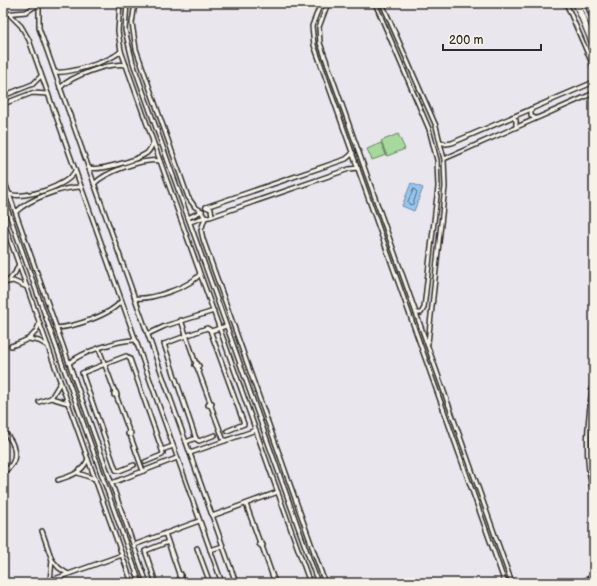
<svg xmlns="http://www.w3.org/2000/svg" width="597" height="586" viewBox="0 0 597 586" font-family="'Balsamiq Sans',sans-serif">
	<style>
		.green { fill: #a6d99b; stroke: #688263 }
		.water { fill: #95c6f1; stroke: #6b88a2 }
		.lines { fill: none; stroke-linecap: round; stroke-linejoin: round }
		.shore { stroke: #55697a; stroke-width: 1 }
		.minor-casing { stroke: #2b2b2b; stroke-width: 6 }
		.trunk-casing { stroke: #2b2b2b; stroke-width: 8 }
		.motorway-casing { stroke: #2b2b2b; stroke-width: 9 }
		.minor { stroke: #f7f3e8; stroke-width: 3 }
		.trunk { stroke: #f7f3e8; stroke-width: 5.5 }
		.motorway { stroke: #f7f3e8; stroke-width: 6 }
	</style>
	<rect width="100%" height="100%" fill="#e9e6ed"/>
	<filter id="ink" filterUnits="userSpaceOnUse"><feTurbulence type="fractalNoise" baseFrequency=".025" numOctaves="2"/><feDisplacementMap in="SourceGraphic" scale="8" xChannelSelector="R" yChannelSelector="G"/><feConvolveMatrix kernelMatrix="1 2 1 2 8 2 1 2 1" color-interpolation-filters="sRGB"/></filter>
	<g filter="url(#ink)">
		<g class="green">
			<path d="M398,134L405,149L387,156L381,141Z"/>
			<path d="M381,143L386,155L372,160L367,149Z"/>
		</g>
		<path class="water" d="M411,183L423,188L414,211L402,206Z"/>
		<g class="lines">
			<path class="shore" d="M414,189L417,192L413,204L410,205L408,202Z"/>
			<g class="minor-casing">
				<g id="minor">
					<path d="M120,3L118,31L121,51L310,583"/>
					<path d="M127,3L125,30L133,63L318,583"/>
					<path d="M135,3L132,23L136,49L188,197L195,207L202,211"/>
					<path d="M321,3L312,26L314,45L505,583"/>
					<path d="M328,3L319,27L320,43L512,583"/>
					<path d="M375,3L429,129L437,160L438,187L424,308L421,313H416"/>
					<path d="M382,3L436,126L444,159L445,187L428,343"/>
					<path d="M566,3L594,68"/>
					<path d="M39,5V28L236,583"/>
					<path d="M3,14L26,12L41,3"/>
					<path d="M10,15L21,26L29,40L222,583"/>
					<path d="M55,72C69,74 111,61 121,51"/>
					<path d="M60,88C71,76 110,62 126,65"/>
					<path d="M3,96L33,84L41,76"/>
					<path d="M3,104L32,93L48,94"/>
					<path d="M531,109V116L535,118"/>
					<path d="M512,117L516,120V126"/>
					<path d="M441,142L446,144L452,143L594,82"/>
					<path d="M444,159L594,93"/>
					<path d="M89,168C100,171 137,160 147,153C150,150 152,146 153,142"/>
					<path d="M3,177L147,583"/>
					<path d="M94,184C105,172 144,158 160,161"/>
					<path d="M9,194C24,200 68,186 75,171"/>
					<path d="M3,197L140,583"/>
					<path d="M206,207L346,159L353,153"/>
					<path d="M16,212C29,199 62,187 81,187"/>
					<path d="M202,213L205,218L212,216L211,209L206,207"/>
					<path d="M210,217L349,169L358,168"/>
					<path d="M188,218L202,211"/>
					<path d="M205,218L201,230L203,239L325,583"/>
					<path d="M3,220L132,583"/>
					<path d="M190,222L205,217"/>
					<path d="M8,281L15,273L19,264"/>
					<path d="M3,283L13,281L27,287"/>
					<path d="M135,298C151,300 190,287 200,274"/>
					<path d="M181,320L196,364"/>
					<path d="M56,328C74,327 111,315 121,301"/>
					<path d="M211,331L226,326"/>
					<path d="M148,334L165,326L214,311"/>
					<path d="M29,339L39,341L48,346"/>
					<path d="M11,346C25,341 35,338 39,324"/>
					<path d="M99,349L115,392"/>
					<path d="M69,363C82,352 118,340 135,340"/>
					<path d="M197,363L199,366L197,367L195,365Z"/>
					<path d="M197,367L210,402L212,403L211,406L208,405L210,402"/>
					<path d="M594,372C589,414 582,454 594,495"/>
					<path d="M116,392L117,395H114V393Z"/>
					<path d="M116,395L129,431L128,434L130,435L131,433L129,431"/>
					<path d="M51,398L60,383"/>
					<path d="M39,402L51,398L68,403"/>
					<path d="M211,406L224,441"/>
					<path d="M3,431C16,443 21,462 3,472"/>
					<path d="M130,435L143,471"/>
					<path d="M215,435L199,441L196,439L164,344L207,328L210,330L244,424L227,431"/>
					<path d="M186,442L196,438"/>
					<path d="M162,450L173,446"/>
					<path d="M190,453L256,430"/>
					<path d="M134,465L119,471L116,470L82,373L126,356L130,359L163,453L162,455L145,462"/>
					<path d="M78,473L95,479"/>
					<path d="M58,480C71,476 82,473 88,459"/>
					<path d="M112,483L177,458"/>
					<path d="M246,504L260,543"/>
					<path d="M212,516L278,492"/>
					<path d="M42,531L52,560L50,581"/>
					<path d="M165,533L179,574"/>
					<path d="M261,542L263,545L261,546L259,544Z"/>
					<path d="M134,545L199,521"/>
					<path d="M262,546L275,583"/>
					<path d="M197,548L210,583"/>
					<path d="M210,550L223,546"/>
					<path d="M52,560L59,568L68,574"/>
					<rect x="179" y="574" width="2" height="2"/>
					<path d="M180,576L183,583"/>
					<path d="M43,583L122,555"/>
					<path d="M156,583L145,551L168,542"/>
					<path d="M579,583L594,576"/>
				</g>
			</g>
			<g class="trunk-casing">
				<path id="trunk" d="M576,3L594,46"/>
			</g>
			<g class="motorway-casing">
				<path id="motorway" d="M588,3L594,18"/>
			</g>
			<use href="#minor" class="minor"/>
			<use href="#trunk" class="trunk"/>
			<use href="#motorway" class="motorway"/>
		</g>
	</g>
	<rect width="597" height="586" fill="none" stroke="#f7f3e8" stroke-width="16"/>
	<rect x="8" y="8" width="581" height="570" fill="none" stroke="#2b2b2b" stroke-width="1.5" filter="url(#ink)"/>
	<path d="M443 44v6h98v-6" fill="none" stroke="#2b2b2b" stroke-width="2"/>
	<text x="449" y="44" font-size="12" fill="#2b2b2b" stroke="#f7f3e8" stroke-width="3" paint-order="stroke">200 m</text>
</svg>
